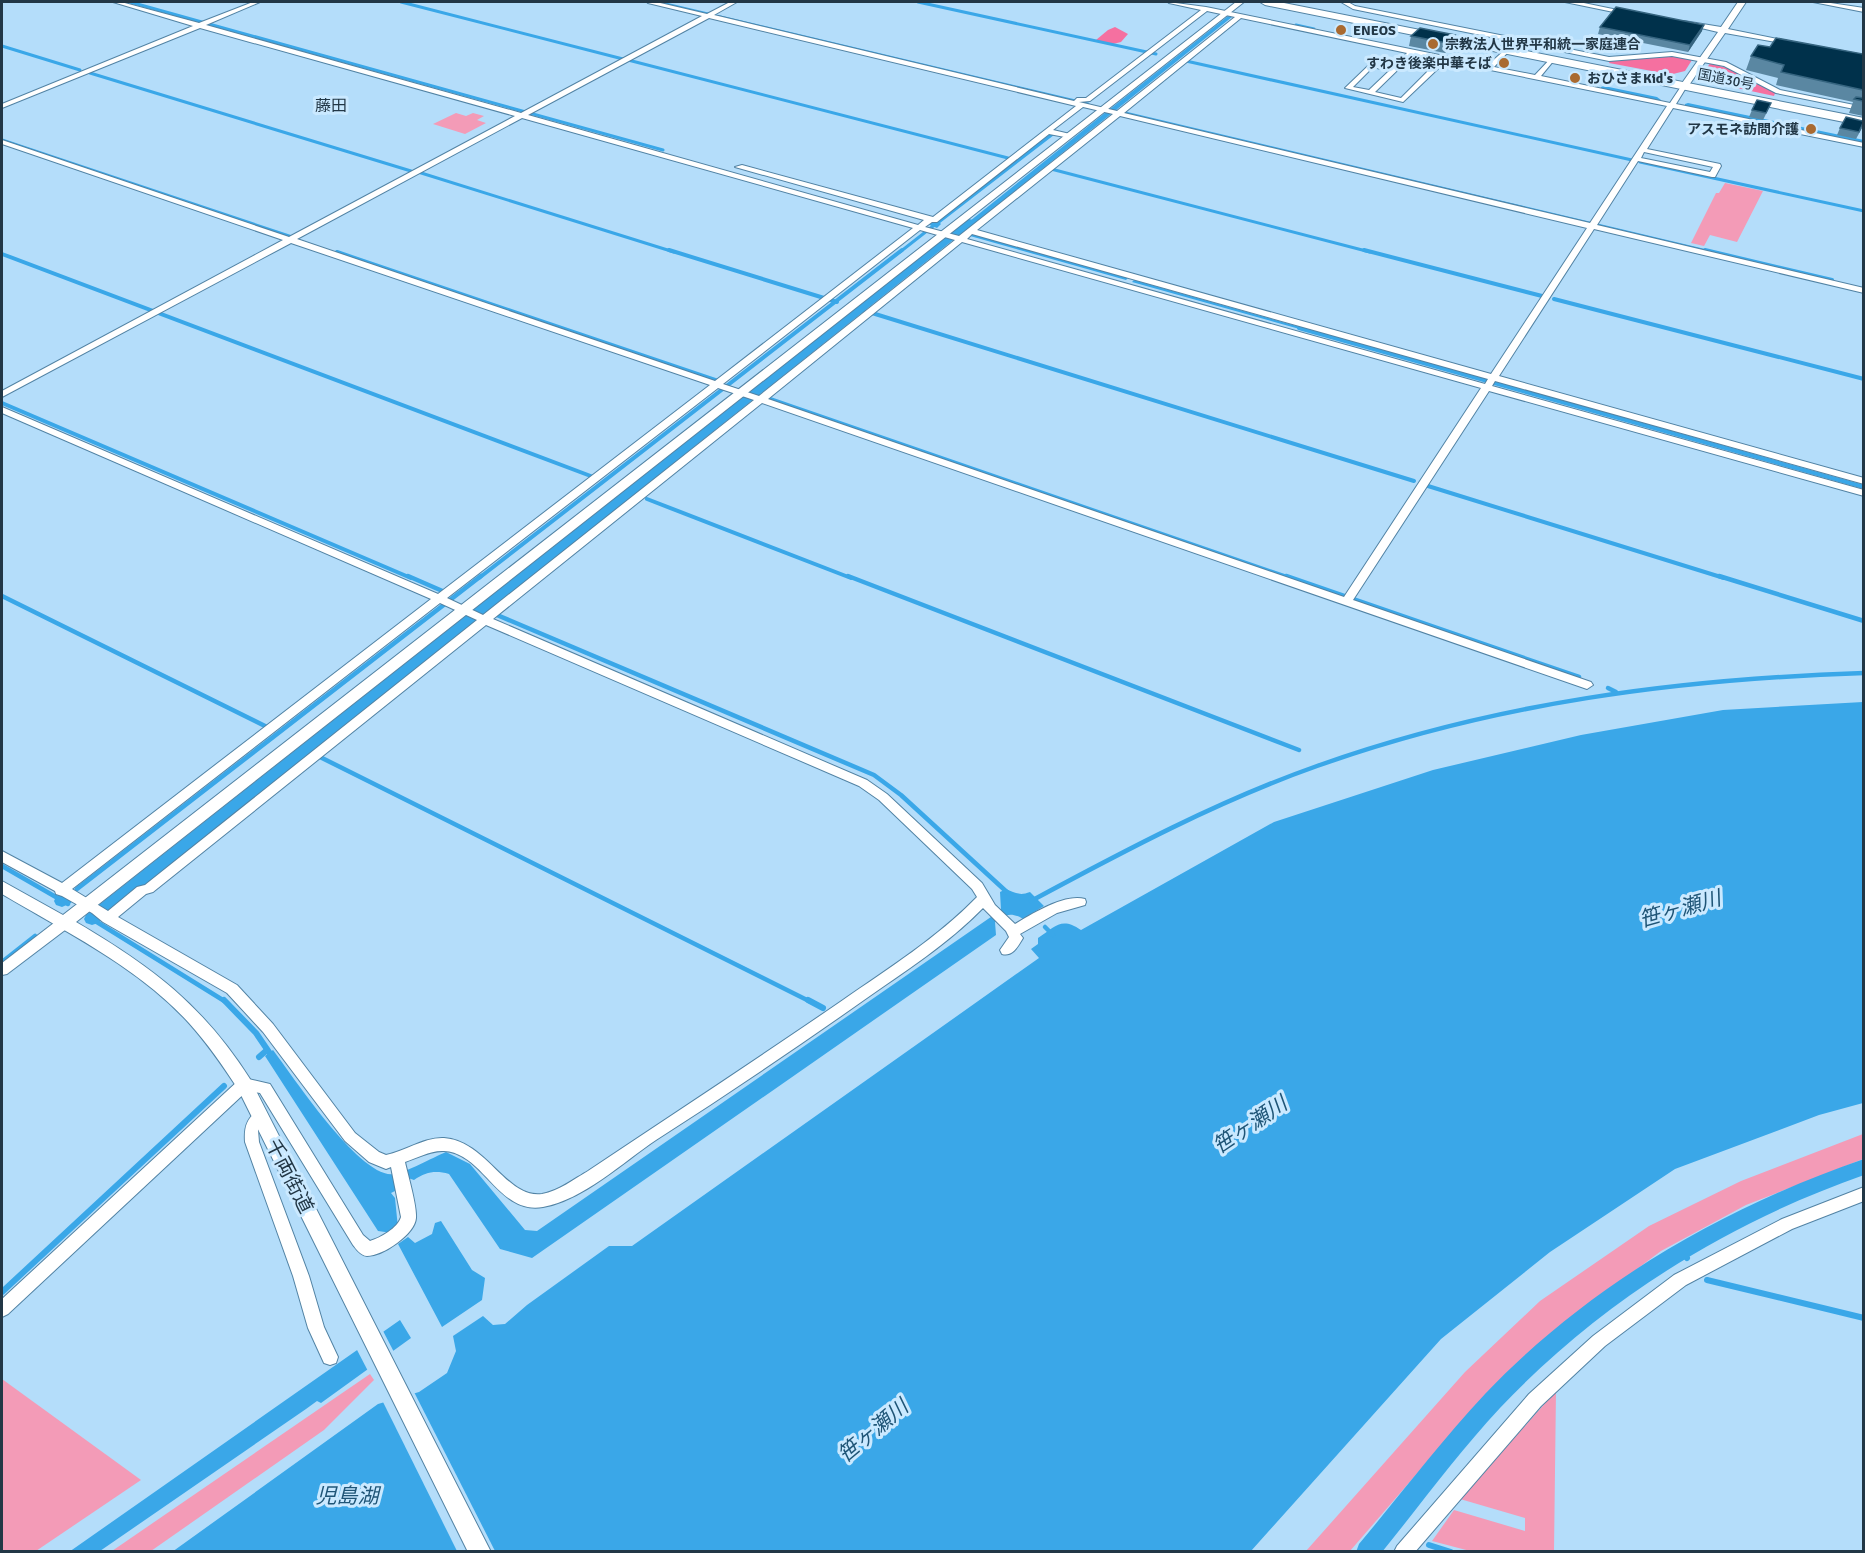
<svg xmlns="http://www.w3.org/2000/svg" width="1865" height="1553" viewBox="0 0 1865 1553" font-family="Signika,'Noto Sans JP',sans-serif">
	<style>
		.green { fill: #f39bb7 }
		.forest { fill: #f570a0 }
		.water { fill: #3aa7e8 }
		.pier { fill: #b4ddfa }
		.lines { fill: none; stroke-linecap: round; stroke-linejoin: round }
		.stream-far3 { stroke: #3aa7e8; stroke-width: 3 }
		.stream-far2 { stroke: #3aa7e8; stroke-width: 4 }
		.stream-far1 { stroke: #3aa7e8; stroke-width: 4.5 }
		.stream { stroke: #3aa7e8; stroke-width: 6 }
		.canal { fill: #3aa7e8; fill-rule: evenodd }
		.minor-casing { stroke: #5283a4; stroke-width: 2 }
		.tertiary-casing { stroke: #5283a4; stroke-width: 2 }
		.trunk-casing { stroke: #5283a4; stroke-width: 2 }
		.minor { fill: #fff; fill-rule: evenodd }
		.tertiary { fill: #fff; fill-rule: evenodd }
		.trunk { fill: #fff; fill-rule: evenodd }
		.wall { fill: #5a87a2 }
		.shaded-wall { fill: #366580 }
		.building { fill: #00314b; stroke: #366580; stroke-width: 1.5 }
		.poi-dot { fill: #a96a31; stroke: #cae9ff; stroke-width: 2 }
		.labels { text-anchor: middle; stroke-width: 6; stroke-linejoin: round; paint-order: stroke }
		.far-poi-label { font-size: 14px; font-weight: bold; fill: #223746; stroke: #cae9ff; text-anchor: start }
		.far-street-label { font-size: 14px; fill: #223746; stroke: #cae9ff }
		.far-quarter-label { font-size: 16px; fill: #223746; stroke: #cae9ff }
		.near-street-label { font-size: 20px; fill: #223746; stroke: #cae9ff }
		.near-water-label { font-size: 21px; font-style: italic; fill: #1f5577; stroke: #cae9ff }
	</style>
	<rect width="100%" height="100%" fill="#b4ddfa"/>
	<g class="green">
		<path d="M456,113L466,116L473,113L484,116L477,120L486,123L465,134L433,124Z"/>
		<path d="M1725,183L1763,191L1737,242L1710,235L1704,246L1691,243L1716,193H1719Z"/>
		<path d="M1863,1134V1159L1746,1205L1661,1251L1565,1323L1484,1396L1350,1551H1306L1465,1372L1540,1301L1649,1226L1741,1181Z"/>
		<path d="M370,1374L374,1380L324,1430L151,1551H112Z"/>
		<path d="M2,1379L141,1480L36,1551H2Z"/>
		<path d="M1556,1391L1554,1551H1470L1432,1541L1454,1510L1525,1531V1518L1460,1499Z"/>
	</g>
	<g class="forest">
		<path d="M1115,27L1128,34L1121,42L1113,44L1096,40L1108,30Z"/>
		<path d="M1674,56L1692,60L1685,71L1673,74L1657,72L1609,63L1610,60Z"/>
		<path d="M1710,63L1737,71L1775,93L1774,96L1709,82L1703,75Z"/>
	</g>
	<g class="water">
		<path d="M1228,16L1232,17L1116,110L1110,109Z"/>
		<path d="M1106,112L1111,114L961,234L955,233Z"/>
		<path d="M1050,134L1054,135L940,223L941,224L937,228L927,224L935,222Z"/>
		<path d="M972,234L1128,278L1126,280L970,236Z"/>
		<path d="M1134,280L1304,328L1303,330L1132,282Z"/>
		<path d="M1863,702V1103L1819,1115L1675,1169L1550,1252L1441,1339L1251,1551L172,1552L378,1404L419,1392L447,1373L456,1351L453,1336L483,1316L493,1325L505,1324L527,1305L609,1246H632L1039,958L1031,949L1038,944V938C1055,927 1061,916 1081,930L1274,822L1433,770L1581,735L1723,710Z"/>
		<path d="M1006,889C1015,893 1020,896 1030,892L1044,906L1023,919C1012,912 1004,914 995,922L996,935L532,1258L500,1249L449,1174C435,1170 426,1172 414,1180L408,1178L395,1183V1191L391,1193L395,1198L398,1228L392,1233L378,1231L265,1056L273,1050C292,1075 361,1180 394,1174C407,1172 432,1158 446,1152L470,1164L525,1230L537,1231L1001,910L1000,892Z"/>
		<path d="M441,1221L472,1270L485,1278L482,1300L442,1327L398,1244L408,1237L415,1243L432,1234L435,1223Z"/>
		<path d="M400,1320L411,1338L321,1403L317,1401L306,1409L100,1551L69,1552Z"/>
	</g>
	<g class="pier">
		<path d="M382,1329L395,1354L369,1373L356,1348Z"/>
		<path d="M413,1390L495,1551H457L382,1400Z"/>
	</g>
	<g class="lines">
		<g class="stream-far3">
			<path d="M130,2L663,150"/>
			<path d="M401,2L623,59"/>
			<path d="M657,2L1088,104"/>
			<path d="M918,2L1156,54"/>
			<path d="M1296,25L1314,29"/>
			<path d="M2,46L80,70"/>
			<path d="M628,60L1008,158"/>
			<path d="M1186,61L1632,160"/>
			<path d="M90,73L411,171"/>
			<path d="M1112,110L1116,111"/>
			<path d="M1125,113L1711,252"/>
			<path d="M2,140L295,238"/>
			<path d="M1640,162L1864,211"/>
			<path d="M1051,169L1370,252"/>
			<path d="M418,172L674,252"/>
			<path d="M900,252L937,223"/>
		</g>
		<g class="stream-far2">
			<path d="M669,250L837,302"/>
			<path d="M1364,250L1542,296"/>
			<path d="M1705,250L1832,280"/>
			<path d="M337,252L721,382"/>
			<path d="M2,254L596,478"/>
			<path d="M1554,299L1864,379"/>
			<path d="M861,310L864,311"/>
			<path d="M872,313L1414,481"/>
			<path d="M1299,328L1864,487"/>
			<path d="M754,393L759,395"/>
			<path d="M770,399L1290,578"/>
			<path d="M2,403L411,578"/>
			<path d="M1428,486L1724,578"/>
			<path d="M630,492L634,494"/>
			<path d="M647,499L851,578"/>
			<path d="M479,578L902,250"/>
		</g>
		<g class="stream-far1">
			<path d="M408,576L447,593"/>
			<path d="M848,576L1299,750"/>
			<path d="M1286,576L1579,677"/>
			<path d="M1719,576L1864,621"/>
			<path d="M2,596L265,726"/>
			<path d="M497,615L874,775L901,795L1009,894"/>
			<path d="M1608,688L1616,692"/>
			<path d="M306,750L310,752"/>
			<path d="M320,757L811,1002"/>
			<path d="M2,866L68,904"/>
			<path d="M77,889L481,576"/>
			<path d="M1031,901C1124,851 1218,801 1317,766C1494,703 1677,679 1864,673"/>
			<path d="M92,919L226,1002"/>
			<path d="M1045,927L1053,935"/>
			<path d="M2,962L35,936"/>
		</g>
		<g class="stream">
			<path d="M224,1000L256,1033L273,1058"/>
			<path d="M808,1000L823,1008"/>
			<path d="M259,1057L267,1050"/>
			<path d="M1681,1251L1687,1258"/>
			<path d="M1707,1280L1864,1318"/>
			<path d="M2,1292L224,1086"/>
			<path d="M1397,1516L1401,1520"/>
			<path d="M1429,1545L1451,1552"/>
		</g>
		<g class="canal">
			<path d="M1604,86L1657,97L1661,100L1657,103L1601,91V87Z"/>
			<path d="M1688,103L1864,140V146L1685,108V104Z"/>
			<path d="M969,219L977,221L98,923L92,925L86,923L84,919L86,915Z"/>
			<path d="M65,893L71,895L73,899L71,903L62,907L56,905L54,901L56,897Z"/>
			<path d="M1864,1159V1175C1727,1223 1600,1302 1500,1408C1458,1453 1421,1504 1382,1552H1356L1359,1544C1401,1494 1440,1442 1485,1394C1589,1285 1722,1208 1864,1159Z"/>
		</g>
		<g class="minor-casing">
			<g id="minor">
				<path d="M113,2H121L199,23L253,2H260L206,25L521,113L702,16L648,3L647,2H656L707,14L730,2H737L714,15L1074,101L1077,98H1086L1201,10L1169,3L1168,2L1206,7L1488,65L1507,48L1510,50L1494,67L1535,75L1552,57L1555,59L1541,76L1670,103L1682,85H1686L1687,86L1676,104L1864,143V147L1673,108L1647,149L1720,164L1721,166L1715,177H1712L1638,161L1597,225L1864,288V293L1594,229L1499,376L1864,478V484L1495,381L1492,386L1864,490V496L1489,391L1353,600L1591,682L1593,685L1587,689L762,403L493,619L867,780L887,794L982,883L995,905L1015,924C1032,914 1065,893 1085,899L1086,902L1085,905L1057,913L1020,934L1023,938C1018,946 1013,957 1002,954L1000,950L1009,937L1006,931L983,908C948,944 905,971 864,1000C796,1048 726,1095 656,1140C623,1162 583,1200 543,1207C498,1215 484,1153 444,1151C431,1150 417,1158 405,1162C408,1176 417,1205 416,1218C415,1234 383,1256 367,1256C361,1256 356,1249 353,1245L260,1093L247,1091L8,1314L2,1317V1299L239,1080L244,1078L270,1084L363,1235L370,1241C380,1238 398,1228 401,1217L391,1167L386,1169L369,1162L345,1141L263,1032L227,993L103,922L92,913L62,896L56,894L55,891L2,862V851L62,883L431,599L2,413V407L438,594L710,385L291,243L2,397V391L283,240L2,144V140L289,237L515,116L200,28L2,108V104L193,26ZM1207,11L1235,17L1117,111L1079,102L1090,101ZM709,18L1076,106L933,217L742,165L735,167L924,220L918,225L528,115ZM1241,18L1407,53L1392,68L1370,64L1345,88L1403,102L1446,61L1667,106L1590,223L1124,113ZM1414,54L1440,59L1401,98L1375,92ZM1373,67L1389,71L1369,90L1353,87ZM1083,107L1113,114L959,236L925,227L932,222H937L1049,134L1070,138V134L1053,130ZM1120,116L1587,228L1491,374L977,230ZM522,118L913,228L715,381L297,239ZM1644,152L1713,167L1710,172L1641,158ZM920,230L955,240L759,396L723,384ZM972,234L1488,379L1485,384L967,239ZM962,242L1481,388L1344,597L768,399ZM718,388L754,400L483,615L447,598ZM440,603L477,620L145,885L137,887L108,911L72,889ZM486,625L859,786L879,800L972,889L977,897C937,938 889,968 843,1000C759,1058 673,1114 588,1171C574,1179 559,1191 542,1194C506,1199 487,1141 444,1138C425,1137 405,1151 386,1155L379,1152L355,1133L273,1024L237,985L118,917L146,894L153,892Z"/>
				<path d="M1341,2H1348L1355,6L1609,57L1672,52L1726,62L1780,90L1864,107V111L1776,93L1724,66L1672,56L1609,61L1353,9Z"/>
				<path d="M1813,2H1824L1864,8V12Z"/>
				<path d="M64,918L69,919L71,923L69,927L7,974L2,975V963L59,919Z"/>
				<path d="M260,1111L265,1113L267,1117L258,1130L259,1142L309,1276L324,1327L338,1357L336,1363L330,1365L324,1363L308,1328L293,1276L245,1142C244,1129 246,1116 260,1111Z"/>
				<path d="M1864,1187V1201L1792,1229L1686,1285L1605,1346L1541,1406L1415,1552H1394L1397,1546L1529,1394L1593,1336L1674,1275L1782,1219Z"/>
			</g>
		</g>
		<g class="tertiary-casing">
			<g id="tertiary">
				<path d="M1236,2H1244L76,922C151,966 203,1005 250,1079L491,1552H468L238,1089C223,1066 208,1044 189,1023C138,967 66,932 2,894V881L63,915Z"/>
				<path d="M1565,2H1579L1637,14L1633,16Z"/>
				<path d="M1738,2H1746L1728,29L1797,43L1793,45L1725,33L1687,88H1681L1680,86L1718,32L1680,23L1684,21L1721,27Z"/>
			</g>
		</g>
		<g class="trunk-casing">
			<path id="trunk" d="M1260,2H1279L1864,118V126L1265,5Z"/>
		</g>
		<use href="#minor" class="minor"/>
		<use href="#tertiary" class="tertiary"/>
		<use href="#trunk" class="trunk"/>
	</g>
	<g class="wall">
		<path d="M1600,27L1702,31L1688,52L1598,34Z"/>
		<path d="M1455,35L1453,45L1445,53L1409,46L1411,36Z"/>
		<path d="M1770,47L1863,54V116L1849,113L1853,102L1776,85L1778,78L1746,70L1751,56Z"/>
		<path d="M1752,110H1768L1763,120L1749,117Z"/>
		<path d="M1840,128H1862L1856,139L1837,135Z"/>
	</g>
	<g class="shaded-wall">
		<path d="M1704,25L1702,31L1688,52L1690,45Z"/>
		<path d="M1455,35L1453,45L1445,53L1447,43Z"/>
	</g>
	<g class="building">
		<path d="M1616,7L1704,25L1690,45L1600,27Z"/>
		<path d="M1420,28L1455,35L1447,43L1411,36Z"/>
		<path d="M1776,38L1863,54V90L1781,72L1784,65L1751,56L1758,45L1770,47Z"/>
		<path d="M1856,97L1863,98V101L1854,99Z"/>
		<path d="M1757,100L1771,103L1766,113L1752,110Z"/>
		<path d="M1846,117L1863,121V123L1859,132L1840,128Z"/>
	</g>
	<g class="poi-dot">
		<circle cx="1341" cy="30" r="6"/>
		<circle cx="1433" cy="44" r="6"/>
		<circle cx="1504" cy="63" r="6"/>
		<circle cx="1575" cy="78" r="6"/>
		<circle cx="1811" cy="129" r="6"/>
	</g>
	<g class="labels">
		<g class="far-poi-label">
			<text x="1353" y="35">ENEOS</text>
			<text x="1445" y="49">宗教法人世界平和統一家庭連合</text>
			<text x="1492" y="68" text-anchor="end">すわき後楽中華そば</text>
			<text x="1587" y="83">おひさまKid's</text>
			<text x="1799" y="134" text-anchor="end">アスモネ訪問介護</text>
		</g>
		<g class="far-street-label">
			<text transform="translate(1726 79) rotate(11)" y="5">国道30号</text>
		</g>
		<g class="far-quarter-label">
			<text x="331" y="111">藤田</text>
		</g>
		<g class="near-street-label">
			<text transform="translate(290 1176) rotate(63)" y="7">千両街道</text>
		</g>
		<g class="near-water-label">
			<text transform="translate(1680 909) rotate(-16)" y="7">笹ヶ瀬川</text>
			<text transform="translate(1250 1125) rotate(-34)" y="7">笹ヶ瀬川</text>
			<text transform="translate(873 1431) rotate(-40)" y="7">笹ヶ瀬川</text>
			<text x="347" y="1503">児島湖</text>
		</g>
	</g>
	<rect width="1865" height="1553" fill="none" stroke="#223746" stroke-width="6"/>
</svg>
